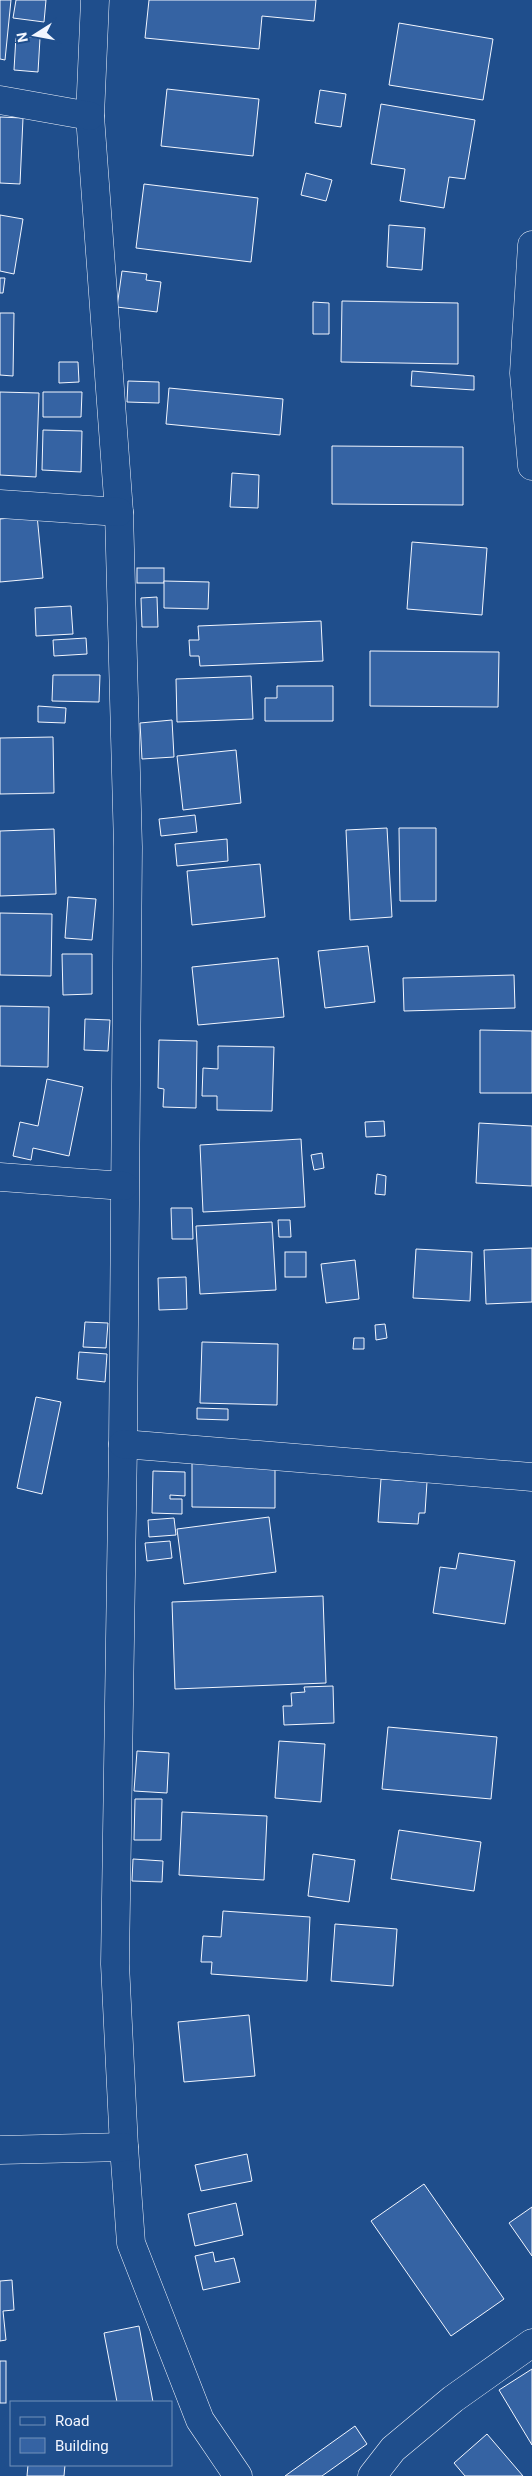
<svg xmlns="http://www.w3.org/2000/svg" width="532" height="2476" viewBox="0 0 532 2476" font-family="Roboto,sans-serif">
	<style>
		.building { fill: #3563a3; stroke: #f2f6ff }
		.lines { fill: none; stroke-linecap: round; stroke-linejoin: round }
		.minor-casing { stroke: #f2f6ff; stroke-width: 29 }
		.minor { stroke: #1f4e8c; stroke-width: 28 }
	</style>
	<rect width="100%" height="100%" fill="#1f4e8c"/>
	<g class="building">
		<path d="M0,0H11L5,60L0,59Z"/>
		<path d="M16,0H46L44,22L13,18Z"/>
		<path d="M149,0H316L314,21L262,16L259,49L145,38Z"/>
		<path d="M399,23L493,39L483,100L389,85Z"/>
		<path d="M16,36L40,38L38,72L14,70Z"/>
		<path d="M167,89L259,99L253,156L161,146Z"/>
		<path d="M320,90L346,94L341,127L315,123Z"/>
		<path d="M381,104L475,120L465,179L449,177L444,208L400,201L405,169L371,164Z"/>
		<path d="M0,117L23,118L20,184L0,183Z"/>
		<path d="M306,173L332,180L326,201L301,195Z"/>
		<path d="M144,184L258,198L251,262L136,248Z"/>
		<path d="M0,215L23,219L14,274L0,271Z"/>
		<path d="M389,225L425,228L422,270L387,267Z"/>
		<path d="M122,271L147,274L146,280L161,282L157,312L117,307Z"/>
		<path d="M0,278H5L3,293H0Z"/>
		<path d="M342,301L458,303V364L341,362Z"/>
		<path d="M313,302L329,303V334H313Z"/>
		<path d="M0,313H14L13,376L0,375Z"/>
		<path d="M59,362H78L79,382L59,383Z"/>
		<path d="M412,371L474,376V390L411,386Z"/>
		<path d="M128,381L159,382V403L127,402Z"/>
		<path d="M169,388L283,399L280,435L166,424Z"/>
		<path d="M0,392L39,393L36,477L0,475Z"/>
		<path d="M43,392H82L81,417H43Z"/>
		<path d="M43,430L82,431L81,472L42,470Z"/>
		<path d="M332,446L463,447V505L332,504Z"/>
		<path d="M232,473L259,475L258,508L230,507Z"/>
		<path d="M37,515L43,578L0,582V519Z"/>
		<path d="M412,542L487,548L482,615L407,609Z"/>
		<rect x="137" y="568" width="27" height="15"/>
		<path d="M164,581L209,582L208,609L164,608Z"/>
		<path d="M157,597L158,627H142L141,598Z"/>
		<path d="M71,606L73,634L36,636L35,608Z"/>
		<path d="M321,621L323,661L200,666L199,656H190L189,640H199L198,626Z"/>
		<path d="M86,638L87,654L54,656L53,640Z"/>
		<path d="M370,651L499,652L498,707L370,706Z"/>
		<path d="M53,675H100L99,702L52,701Z"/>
		<path d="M251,676L253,719L177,722L176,679Z"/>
		<path d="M277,686H333V721H265V698H277Z"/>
		<path d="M38,706L66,708L65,723L38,722Z"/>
		<path d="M172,720L174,757L142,759L140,723Z"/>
		<path d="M53,737L54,793L0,794V738Z"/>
		<path d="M236,750L241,803L183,810L177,756Z"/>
		<path d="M195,815L197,832L161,836L159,819Z"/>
		<path d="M387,828L392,917L350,920L346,830Z"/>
		<path d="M399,828H436V901H400Z"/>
		<path d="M54,829L56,894L0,896V831Z"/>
		<path d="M227,839L228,861L177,866L175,844Z"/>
		<path d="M260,864L265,917L192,925L187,871Z"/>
		<path d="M68,897L96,899L92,940L65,938Z"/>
		<path d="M0,913L52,914L51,976L0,975Z"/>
		<path d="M368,946L375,1002L325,1008L318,951Z"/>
		<path d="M62,954H92V994L63,995Z"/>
		<path d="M278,958L284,1017L198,1025L192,967Z"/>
		<path d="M514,975L515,1008L404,1011L403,978Z"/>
		<path d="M0,1006L49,1007L48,1067L0,1066Z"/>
		<path d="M85,1019L110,1020L108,1051L84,1050Z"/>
		<path d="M480,1030L532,1031V1093H480Z"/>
		<path d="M159,1040L197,1041L196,1108L163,1107L164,1089L158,1088Z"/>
		<path d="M218,1046L274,1047L272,1111L217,1110V1096H202L203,1068L218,1069Z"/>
		<path d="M47,1079L83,1087L69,1156L33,1148L31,1160L13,1156L20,1122L38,1126Z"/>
		<path d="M384,1121L385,1136L366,1137L365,1122Z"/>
		<path d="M479,1123L532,1126V1186L476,1183Z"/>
		<path d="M301,1139L305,1207L203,1212L200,1145Z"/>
		<path d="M322,1153L324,1168L314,1170L311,1155Z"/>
		<path d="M377,1174L386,1176L385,1195L375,1194Z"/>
		<path d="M171,1208H192L193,1239H172Z"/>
		<path d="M278,1220H290L291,1237H279Z"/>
		<path d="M272,1222L276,1290L200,1294L196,1226Z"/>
		<path d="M532,1248V1302L486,1304L484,1250Z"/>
		<path d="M416,1249L472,1252L470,1301L413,1298Z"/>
		<rect x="285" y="1252" width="21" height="25"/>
		<path d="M355,1260L359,1299L326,1303L321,1264Z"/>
		<path d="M186,1277L187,1309L159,1310L158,1278Z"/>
		<path d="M85,1322L108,1323L106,1348L83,1347Z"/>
		<path d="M385,1324L387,1338L376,1340L375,1325Z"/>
		<path d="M354,1338H364V1349H353Z"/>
		<path d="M202,1342L278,1344L277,1405L200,1403Z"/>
		<path d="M79,1352L107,1354L105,1382L77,1379Z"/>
		<path d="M36,1397L61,1402L42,1494L17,1488Z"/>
		<path d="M197,1408L228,1409V1420L197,1419Z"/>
		<path d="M192,1461L275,1462V1508L192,1507Z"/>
		<path d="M153,1471L185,1472V1496L170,1495V1499H182V1514L152,1513Z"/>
		<path d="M381,1479L427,1482L425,1513H419L418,1524L378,1522Z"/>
		<path d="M269,1517L276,1572L184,1584L177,1529Z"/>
		<path d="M174,1518L176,1535L149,1537L148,1520Z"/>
		<path d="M170,1541L172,1558L147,1561L145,1543Z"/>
		<path d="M459,1553L515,1561L505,1624L433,1613L440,1567L456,1569Z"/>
		<path d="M323,1596L326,1683L175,1689L172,1602Z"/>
		<path d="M333,1686L334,1723L284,1725L283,1706H292L291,1693L305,1692L304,1687Z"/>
		<path d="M388,1727L497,1737L491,1799L382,1789Z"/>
		<path d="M279,1741L325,1744L321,1802L275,1798Z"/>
		<path d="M137,1751L169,1753L167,1793L134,1791Z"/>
		<path d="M135,1799H162L161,1840H134Z"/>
		<path d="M182,1812L267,1816L264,1880L179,1875Z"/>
		<path d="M399,1830L481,1842L474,1891L391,1879Z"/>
		<path d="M313,1854L355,1860L349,1902L308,1896Z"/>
		<path d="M133,1859L163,1861L162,1882L132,1881Z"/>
		<path d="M223,1911L310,1917L307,1981L211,1974L212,1962H201L203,1936L221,1937Z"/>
		<path d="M335,1924L397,1929L393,1986L331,1981Z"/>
		<path d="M249,2015L255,2076L184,2082L178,2022Z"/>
		<path d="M247,2154L252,2181L201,2191L195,2165Z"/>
		<path d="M424,2184L504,2299L451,2336L371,2221Z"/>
		<path d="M236,2203L243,2235L195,2246L188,2214Z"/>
		<path d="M532,2207V2256L509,2223Z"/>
		<path d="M213,2252L215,2262L234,2258L240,2282L203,2290L195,2256Z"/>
		<path d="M12,2280L14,2310L3,2311L6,2340L0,2341V2281Z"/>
		<path d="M139,2326L153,2402H117L104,2333Z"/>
		<rect x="0" y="2361" width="6" height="42"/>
		<path d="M532,2369V2445L499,2390Z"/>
		<path d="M355,2426L367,2444L322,2476H285Z"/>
		<path d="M487,2434L523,2476H465L454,2463Z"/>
		<path d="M28,2465H65L64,2476H27Z"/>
	</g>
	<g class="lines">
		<g class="minor-casing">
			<g id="minor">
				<path d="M95,0L90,116L119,512L128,847L123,1444L115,1964L124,2147L131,2243L200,2420L238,2476"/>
				<path d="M0,100L90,116"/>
				<path d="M532,245L524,373L532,466"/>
				<path d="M0,504L119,512"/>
				<path d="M0,1177L124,1186"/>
				<path d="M123,1444L532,1477"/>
				<path d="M0,2150L124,2147"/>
				<path d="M372,2476L393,2449L453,2399L532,2343"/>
			</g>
		</g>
		<use href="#minor" class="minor"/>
	</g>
	<rect x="10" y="2401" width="162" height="65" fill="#1f4e8c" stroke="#7391ba"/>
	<rect x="20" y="2417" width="25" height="8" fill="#1f4e8c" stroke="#7391ba"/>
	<text x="55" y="2426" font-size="15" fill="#f2f6ff">Road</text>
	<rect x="20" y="2438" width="25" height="15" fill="#3563a3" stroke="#7391ba"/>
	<text x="55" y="2451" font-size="15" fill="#f2f6ff">Building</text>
	<g transform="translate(35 35) rotate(259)" stroke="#1f4e8c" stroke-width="4" paint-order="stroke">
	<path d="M0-4L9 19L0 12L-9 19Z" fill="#f2f6ff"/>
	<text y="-8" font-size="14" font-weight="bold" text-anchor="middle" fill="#f2f6ff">N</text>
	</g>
</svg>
